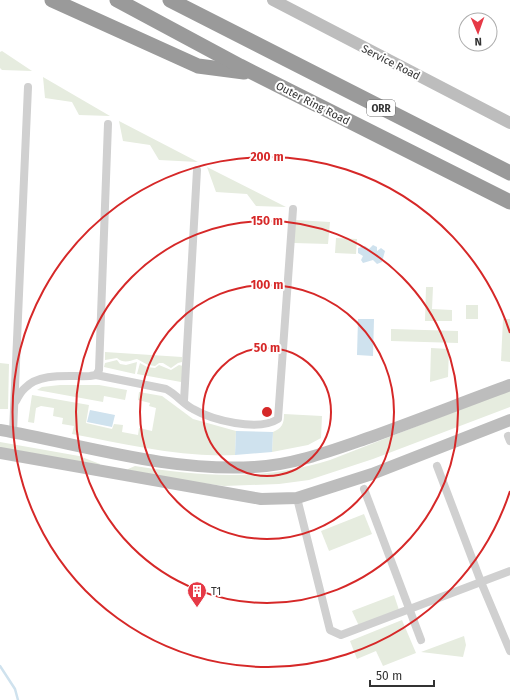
<svg xmlns="http://www.w3.org/2000/svg" width="510" height="700" viewBox="0 0 510 700" font-family="'Fira Sans',sans-serif">
	<style>
		.green { fill: #e6ecdf }
		.water { fill: #cfe2ee }
		.lines { fill: none; stroke-linecap: round; stroke-linejoin: round }
		.stream { stroke: #cfe2ee; stroke-width: 2.5 }
		.minor { stroke: #d0d0d0; stroke-width: 8 }
		.secondary { stroke: #bdbdbd; stroke-width: 12 }
		.motorway { stroke: #9a9a9a; stroke-width: 15 }
		.ring { fill: none; stroke: #d62828; stroke-width: 2 }
		.labels { text-anchor: middle; stroke-width: 4; stroke-linejoin: round; paint-order: stroke }
		.shield { fill: #fff; stroke: #707070; stroke-width: 1 }
		.shield-label { font-size: 10px; font-weight: bold; fill: #333 }
		.street-label { font-size: 11px; fill: #333; stroke: #fff }
		.poi-label { font-size: 11px; fill: #333; stroke: #fff; text-anchor: start }
		.centre { fill: #d62828; stroke: #fff; stroke-width: 2 }
		.ring-label { font-size: 12px; text-anchor: middle; font-weight: bold; fill: #d62828; stroke: #fff; stroke-width: 4; stroke-linejoin: round; paint-order: stroke }
	</style>
	<rect width="100%" height="100%" fill="#fff"/>
	<g class="green">
		<path d="M2,51L32,71L2,70L0,68V52Z"/>
		<path d="M43,77L110,116L79,115L72,102L45,98Z"/>
		<path d="M119,121L198,162L159,160L150,145L123,141Z"/>
		<path d="M207,167L286,207L256,206L247,194L216,192Z"/>
		<path d="M295,220L330,222L328,244L294,243Z"/>
		<path d="M336,238L357,239L356,254L335,253Z"/>
		<path d="M426,287H433L432,309L452,310V321H425Z"/>
		<rect x="466" y="305" width="12" height="14"/>
		<path d="M503,319H510V362L501,361Z"/>
		<path d="M391,329L458,331V343L391,341Z"/>
		<path d="M431,348L449,349L448,377L430,382Z"/>
		<path d="M105,352L182,357V362L178,363L171,368L163,363H159L155,366L148,365L137,359C129,361 124,364 117,358L105,360Z"/>
		<path d="M117,360L120,364L126,365L137,362L135,374L104,367L105,363Z"/>
		<path d="M0,363L9,364L8,409H0Z"/>
		<path d="M140,363L147,367L155,368L159,365L171,370L179,365L183,366L182,380L181,382L137,374Z"/>
		<path d="M60,385H99L127,390L125,400L104,396L103,402L37,390L42,387Z"/>
		<path d="M510,390V407L373,459L309,480L279,484L224,486L126,473L128,469L135,466C207,477 260,481 330,460Z"/>
		<path d="M139,392L162,396L193,419L236,431L235,455C181,458 126,444 72,434L74,426L62,424L63,418L53,416L54,408L41,406L36,408L34,423L28,422L32,395L89,405L86,423L112,429L114,424L123,425L122,432L138,435L139,428L152,431L156,408L149,406L150,403L138,400Z"/>
		<path d="M284,414L322,416L321,438L308,445L272,452L273,432C282,428 284,424 284,414Z"/>
		<path d="M0,442L79,456L100,464L99,468L0,451Z"/>
		<path d="M364,514L372,534L329,551L321,531Z"/>
		<path d="M394,595L399,610L359,626L352,611Z"/>
		<path d="M402,620L416,653L383,666L376,651L357,659L350,641Z"/>
		<path d="M464,636L466,645L463,657L421,652Z"/>
	</g>
	<g class="water">
		<path d="M373,245L377,247V251L381,248L385,251L382,262L377,264L373,260L363,263L361,260L363,256L358,253V248L365,246L369,249Z"/>
		<path d="M358,319H374L373,356L357,355Z"/>
		<path d="M90,410L115,415L112,427L87,422Z"/>
		<path d="M236,431L273,432L272,452L235,455Z"/>
	</g>
	<g class="lines">
		<path class="stream" d="M0,666L15,689L18,700"/>
		<g class="minor">
			<path d="M96,375L166,389C176,394 183,404 193,409C212,420 258,432 278,419L293,209"/>
			<path d="M16,401C18,397 21,391 25,388C40,372 70,377 90,376L96,375L99,370L108,124"/>
			<path d="M184,401L197,170"/>
			<path d="M13,432L28,87"/>
			<path d="M508,436L510,441"/>
			<path d="M437,466L481,582L510,651"/>
			<path d="M364,489L421,640"/>
			<path d="M297,498L330,630L341,635L510,571"/>
		</g>
		<g class="secondary">
			<path d="M273,0L510,123"/>
			<path d="M0,430C84,445 168,472 254,467C294,465 333,450 371,437C418,420 464,402 510,385"/>
			<path d="M0,453L261,499L297,498L372,474L510,420"/>
		</g>
		<g class="motorway">
			<path d="M52,0L198,66L244,72"/>
			<path d="M117,0L240,66L510,202"/>
			<path d="M170,0L510,173"/>
		</g>
	</g>
	<g class="ring">
		<circle cx="267" cy="412" r="64"/>
		<circle cx="267" cy="412" r="127"/>
		<circle cx="267" cy="412" r="191"/>
		<path d="M510 491A255 255 0 1 1 510 333"/>
	</g>
	<defs>
		<g id="building-pin" transform="scale(1)"><path d="M0 17L-7.5 6A9.5 9.5 0 1 1 7.5 6Z" fill="#e63946" stroke="#fff"/><path d="M-4-6H4V6H1V3H-1V6H-4ZM-2.5-4.3h1.7v1.8h-1.7ZM.8-4.3h1.7v1.8H.8ZM-2.5-1h1.7V.8h-1.7ZM.8-1h1.7V.8H.8Z" fill="#fff"/></g>
	</defs>
	<g fill-rule="evenodd">
		<use href="#building-pin" x="197" y="591"/>
	</g>
	<g class="labels">
		<rect class="shield" x="367" y="100" width="28" height="16" rx="3"/>
		<g class="shield-label">
			<text x="381" y="112">ORR</text>
		</g>
		<g class="street-label">
			<text transform="translate(391 62) rotate(27)" y="4">Service Road</text>
			<text transform="translate(313 103) rotate(27)" y="4">Outer Ring Road</text>
		</g>
		<g class="poi-label">
			<text x="211" y="595">T1</text>
		</g>
	</g>
	<circle cx="267" cy="412" r="6" class="centre"/>
	<g class="ring-label">
		<text x="267" y="161">200 m</text>
		<text x="267" y="225">150 m</text>
		<text x="267" y="289">100 m</text>
		<text x="267" y="352">50 m</text>
	</g>
	<g transform="translate(478 32) rotate(178)"><circle r="19" fill="#ffffff" stroke="#adadad"/>
	<path d="M0-3L7 15L0 10L-7 15Z" fill="#e63946"/>
	<text y="-6" font-size="11" font-weight="bold" text-anchor="middle" fill="#333333">N</text>
	</g>
	<path d="M370 680v6h64v-6" fill="none" stroke="#333333" stroke-width="2"/>
	<text x="376" y="680" font-size="12" fill="#333333" stroke="#ffffff" stroke-width="3" paint-order="stroke">50 m</text>
</svg>
